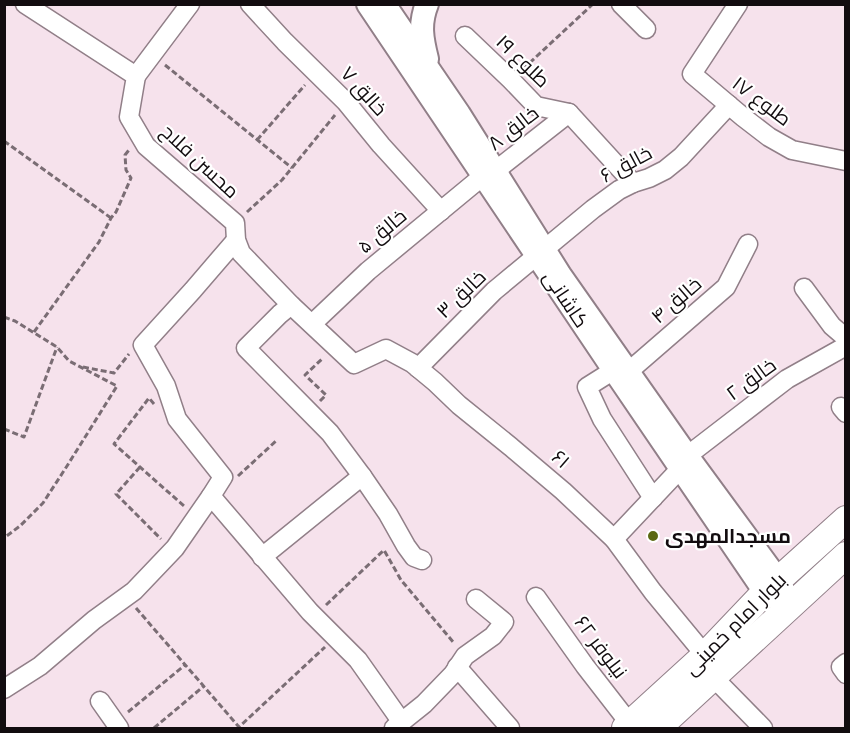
<svg xmlns="http://www.w3.org/2000/svg" width="850" height="733" viewBox="0 0 850 733" font-family="'Nunito Sans',Cairo,sans-serif">
	<style>
		.lines { fill: none; stroke-linecap: round; stroke-linejoin: round }
		.minor-casing { stroke: #917f88; stroke-width: 21 }
		.tertiary-casing { stroke: #917f88; stroke-width: 26 }
		.secondary-casing { stroke: #917f88; stroke-width: 28 }
		.path { stroke: #7a6d74; stroke-width: 3; stroke-dasharray: 6 3; stroke-linecap: butt }
		.minor { stroke: #fff; stroke-width: 18 }
		.tertiary { stroke: #fff; stroke-width: 22 }
		.secondary { stroke: #fff; stroke-width: 26 }
		.poi-dot { fill: #5b6913; stroke: #fff; stroke-width: 2 }
		.labels { text-anchor: middle; stroke-width: 4.5; stroke-linejoin: round; paint-order: stroke }
		.street-label { font-size: 20px; fill: #120c0f; stroke: #fff }
		.poi-label { font-size: 20px; font-weight: bold; fill: #120c0f; stroke: #fff; text-anchor: start }
	</style>
	<rect width="100%" height="100%" fill="#f6e2ec"/>
	<g class="lines">
		<g class="minor-casing">
			<g id="minor">
				<path d="M25,4L136,76L129,117L146,146L235,223L236,240L241,253L291,305L354,364L386,349L412,363L435,382L459,405L511,447L563,491L614,539L653,592L705,655"/>
				<path d="M250,4L285,42L346,102L381,145L441,211"/>
				<path d="M621,4L646,29"/>
				<path d="M738,4L692,74L743,117L769,137L792,150L846,161"/>
				<path d="M465,36L511,80L536,106L569,113L633,183"/>
				<path d="M136,76L190,4"/>
				<path d="M236,240L193,290L143,345L166,386L177,419L223,477L211,496L310,612L358,660L401,721"/>
				<path d="M804,288L832,326L846,338"/>
				<path d="M291,305L280,314L246,348L330,433L362,476L388,514L406,546L414,557L422,560"/>
				<path d="M312,324L368,271L483,176L495,171L569,113"/>
				<path d="M418,368L494,291L593,209L619,190L633,183L649,178L665,170L681,157L729,105"/>
				<path d="M614,370L587,387L602,419L653,498"/>
				<path d="M618,376L628,372L726,287L748,244"/>
				<path d="M841,407L846,413"/>
				<path d="M614,539L681,468L687,456L787,379L846,346"/>
				<path d="M262,557L362,476"/>
				<path d="M536,597L585,666L630,724"/>
				<path d="M846,663L841,667L846,674"/>
				<path d="M457,667L510,728"/>
				<path d="M713,677L763,728"/>
				<path d="M4,689L40,666L94,620L134,591L175,548L211,496"/>
				<path d="M100,701L119,728"/>
				<path d="M394,728L424,704L453,674L465,656L493,636L504,622L476,599"/>
			</g>
		</g>
		<g class="tertiary-casing">
			<g id="tertiary">
				<path d="M368,4L618,376L765,592L791,606L778,580L687,456L560,275L459,114L384,4"/>
				<path d="M427,59C422,39 419,24 427,4"/>
			</g>
		</g>
		<g class="secondary-casing">
			<g id="secondary">
				<path d="M625,728L705,655L765,592L846,519"/>
				<path d="M658,728L846,555"/>
			</g>
		</g>
		<g class="path">
			<path d="M165,65L292,168"/>
			<path d="M523,69L593,4"/>
			<path d="M257,140L305,85"/>
			<path d="M4,141L111,218"/>
			<path d="M247,212L282,180L335,115"/>
			<path d="M4,317L15,321L57,347L69,361L117,386L67,466L43,503L20,526L4,538"/>
			<path d="M34,332L99,242L111,218L116,212L131,178L126,170L125,155L129,150"/>
			<path d="M83,367L114,373L129,354"/>
			<path d="M320,401L326,395L305,375L323,358"/>
			<path d="M154,404L149,398L114,444L184,506"/>
			<path d="M4,429L24,437L57,347"/>
			<path d="M140,467L116,494L161,539"/>
			<path d="M238,476L276,441"/>
			<path d="M326,605L384,550L401,580L454,643"/>
			<path d="M136,608L239,727L325,647"/>
			<path d="M128,712L185,665"/>
			<path d="M154,728L204,686"/>
		</g>
		<use href="#minor" class="minor"/>
		<use href="#tertiary" class="tertiary"/>
		<use href="#secondary" class="secondary"/>
	</g>
	<circle class="poi-dot" cx="653" cy="536" r="6"/>
	<g class="labels">
		<g class="street-label">
			<text transform="translate(523 61) rotate(44)" y="7">طلوع ۱۹</text>
			<text transform="translate(364 91) rotate(48)" y="7">خالق ۷</text>
			<text transform="translate(762 101) rotate(37)" y="7">طلوع ۱۷</text>
			<text transform="translate(513 128) rotate(-38)" y="7">خالق ۸</text>
			<text transform="translate(200 161) rotate(43)" y="7">محسن فلاح</text>
			<text transform="translate(626 164) rotate(-28)" y="7">خالق ۶</text>
			<text transform="translate(382 231) rotate(-40)" y="7">خالق ۵</text>
			<text transform="translate(461 294) rotate(-44)" y="7">خالق ۳</text>
			<text transform="translate(566 299) rotate(56)" y="7">کاشانی</text>
			<text transform="translate(676 300) rotate(-41)" y="7">خالق ۴</text>
			<text transform="translate(751 379) rotate(-36)" y="7">خالق ۲</text>
			<text transform="translate(561 459) rotate(41)" y="7">۶۱</text>
			<text transform="translate(735 624) rotate(-45)" y="7">بلوار امام خمینی</text>
			<text transform="translate(601 647) rotate(53)" y="7">نیلوفر ۶۲</text>
		</g>
		<g class="poi-label">
			<text x="665" y="543">مسجدالمهدی</text>
		</g>
	</g>
	<rect width="850" height="733" fill="none" stroke="#120c0f" stroke-width="12"/>
</svg>
